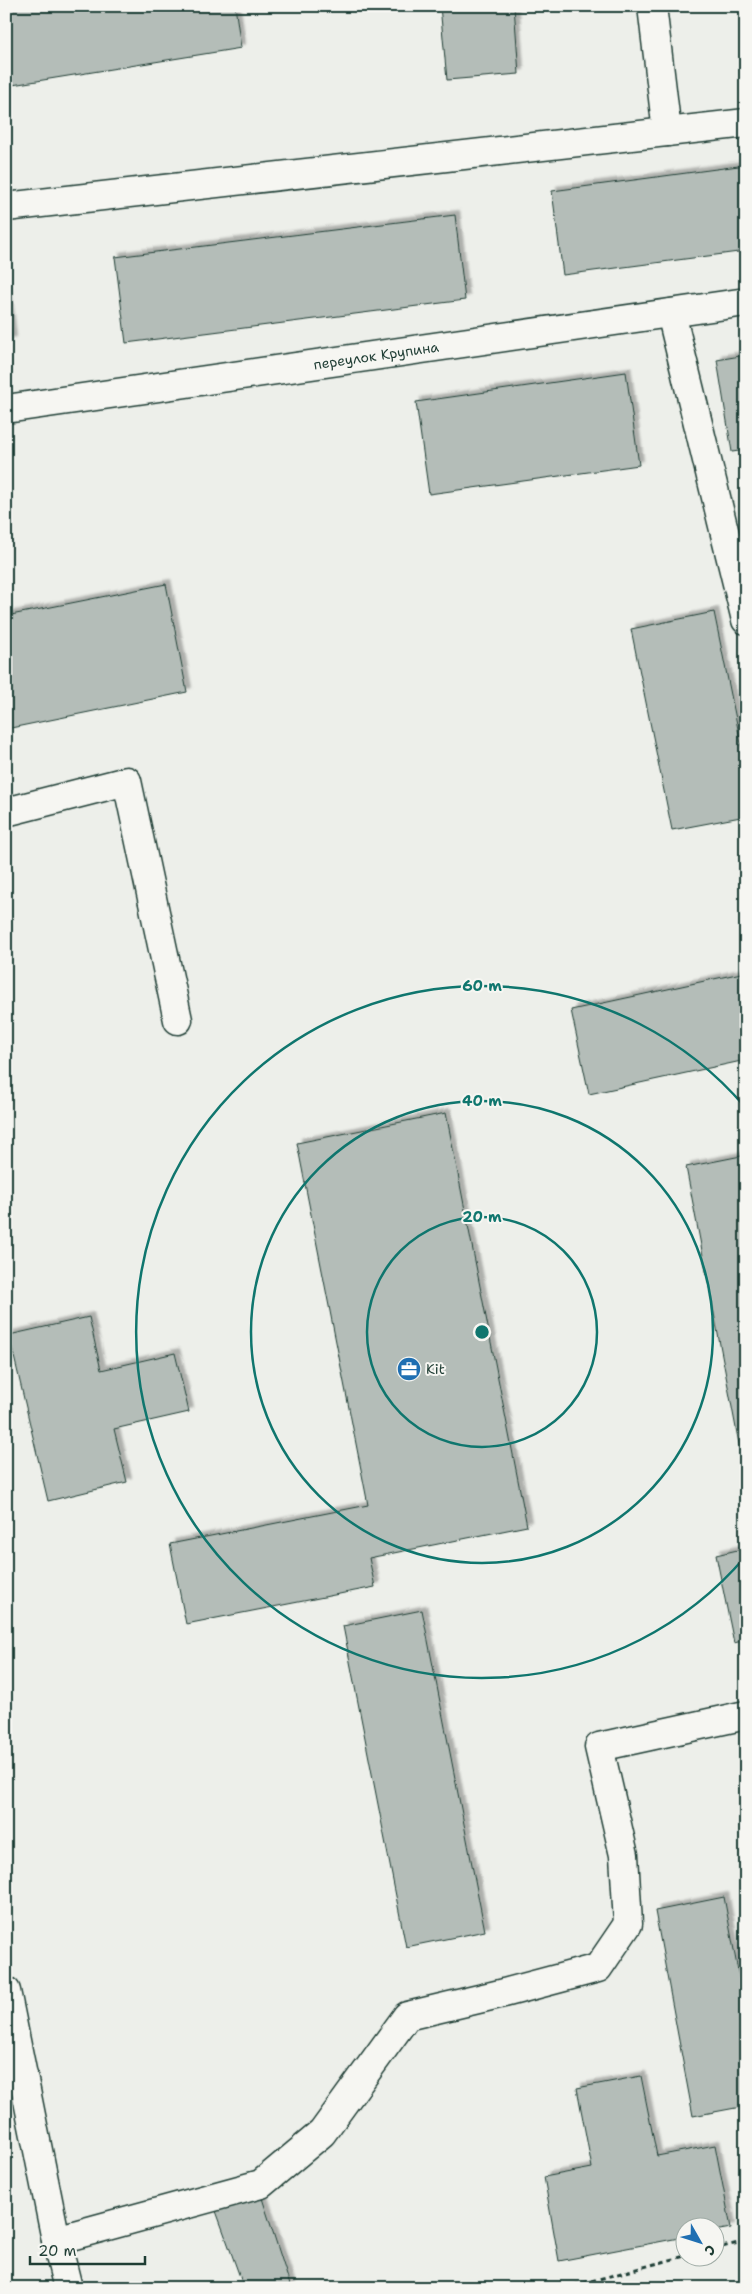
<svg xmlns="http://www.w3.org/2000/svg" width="752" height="2294" viewBox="0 0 752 2294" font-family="'Shantell Sans',sans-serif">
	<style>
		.building { fill: #b4bdb8; stroke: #1f3d34; filter: url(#shadow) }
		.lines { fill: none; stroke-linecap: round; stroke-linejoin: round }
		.minor-casing { stroke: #1f3d34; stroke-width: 31 }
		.path { stroke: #1f3d34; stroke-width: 3; stroke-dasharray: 5 4; stroke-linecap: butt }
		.minor { stroke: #f6f6f2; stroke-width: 28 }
		.ring { fill: none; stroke: #0f766e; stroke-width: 2.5 }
		.labels { text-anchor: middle; stroke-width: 4; stroke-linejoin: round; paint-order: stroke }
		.street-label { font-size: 14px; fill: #1f3d34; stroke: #f6f6f2 }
		.poi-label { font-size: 14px; fill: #1f3d34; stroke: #f6f6f2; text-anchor: start }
		.centre { fill: #0f766e; stroke: #f6f6f2; stroke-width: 2.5 }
		.ring-label { font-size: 15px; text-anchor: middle; font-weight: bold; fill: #0f766e; stroke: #f6f6f2; stroke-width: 4; stroke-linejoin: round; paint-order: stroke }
	</style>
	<defs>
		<filter id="shadow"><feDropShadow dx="4.5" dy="-4.5" stdDeviation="1" flood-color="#0004"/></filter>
	</defs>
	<rect width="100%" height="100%" fill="#edefea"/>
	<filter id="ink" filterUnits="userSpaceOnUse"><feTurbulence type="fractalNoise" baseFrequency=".02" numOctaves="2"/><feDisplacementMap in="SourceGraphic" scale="10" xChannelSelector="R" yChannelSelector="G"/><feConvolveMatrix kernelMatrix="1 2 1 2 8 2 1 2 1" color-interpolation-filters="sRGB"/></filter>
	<g filter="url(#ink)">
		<g class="building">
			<path d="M6,6H235L241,48L6,86Z"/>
			<path d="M440,6H514L519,74L447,80Z"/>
			<path d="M746,165V251L563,275L552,191Z"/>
			<path d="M455,215L465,300L126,343L115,257Z"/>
			<path d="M6,289L12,341L6,342Z"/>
			<path d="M746,355V450L732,452L717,360Z"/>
			<path d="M626,372L639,465L429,494L416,402Z"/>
			<path d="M166,584L187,692L6,729V616Z"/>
			<path d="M714,612L746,768V816L672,830L631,629Z"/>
			<path d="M746,972V1060L589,1094L571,1010Z"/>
			<path d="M446,1113L527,1526L369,1558L375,1587L186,1624L170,1544L368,1505L297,1143Z"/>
			<path d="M746,1155V1470H744L686,1167Z"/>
			<path d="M89,1317L101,1370L175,1353L189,1412L114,1429L127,1482L48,1501L9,1335Z"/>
			<path d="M746,1548V1640L734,1643L716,1555Z"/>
			<path d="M422,1610L485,1931L406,1947L343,1626Z"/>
			<path d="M724,1897L746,2014V2106L693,2116L655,1911Z"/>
			<path d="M641,2076L657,2156L715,2145L731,2228L714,2231V2226H684V2237L559,2261L544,2177L592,2168L577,2088Z"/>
			<path d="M262,2198L291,2288H244L216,2211Z"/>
		</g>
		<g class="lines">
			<g class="minor-casing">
				<g id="minor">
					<path d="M652,6L667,132"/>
					<path d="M6,207L746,123"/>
					<path d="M671,313L746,620"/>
					<path id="s1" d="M6,409L746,302"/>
					<path d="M6,812L127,781L178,1020"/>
					<path d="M6,1991L56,2240L68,2288"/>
					<path d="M56,2240L261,2184L322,2133L407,2016L504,1993L598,1968L628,1924L624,1855L599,1747L746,1715"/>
				</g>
			</g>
			<g class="path">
				<path d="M714,2249L746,2241"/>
				<path d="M565,2288L685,2256"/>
			</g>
			<use href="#minor" class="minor"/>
		</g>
	</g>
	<g class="ring">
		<circle cx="482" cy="1332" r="115"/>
		<circle cx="482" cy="1332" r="231"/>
		<path d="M745 1557A346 346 0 1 1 745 1107"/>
	</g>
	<defs>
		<g id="office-disc" transform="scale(1.25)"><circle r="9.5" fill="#1f6fb2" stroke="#f6f6f2"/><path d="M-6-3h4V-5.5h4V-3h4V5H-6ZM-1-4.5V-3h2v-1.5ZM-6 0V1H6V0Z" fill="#fff"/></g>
	</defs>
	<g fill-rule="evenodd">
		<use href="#office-disc" x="409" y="1369"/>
	</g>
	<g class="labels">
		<g class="street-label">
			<text dy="5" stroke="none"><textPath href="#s1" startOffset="374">переулок Крупина</textPath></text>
		</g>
		<g class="poi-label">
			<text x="426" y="1374">Kit</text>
		</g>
	</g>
	<circle cx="482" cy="1332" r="8" class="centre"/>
	<g class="ring-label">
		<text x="482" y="991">60 m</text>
		<text x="482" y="1106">40 m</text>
		<text x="482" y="1222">20 m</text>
	</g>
	<rect width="752" height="2294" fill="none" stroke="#f6f6f2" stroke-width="25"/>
	<rect x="12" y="12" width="727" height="2269" fill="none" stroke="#1f3d34" stroke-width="2" filter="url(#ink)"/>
	<g transform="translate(700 2242) rotate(129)"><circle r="24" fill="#f6f6f2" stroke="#a0aca6"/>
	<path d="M0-4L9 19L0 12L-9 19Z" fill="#1f6fb2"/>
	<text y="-8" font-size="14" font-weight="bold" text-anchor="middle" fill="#1f3d34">С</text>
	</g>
	<path d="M30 2256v8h115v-8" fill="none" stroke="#1f3d34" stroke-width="2.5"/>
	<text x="38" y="2256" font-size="15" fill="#1f3d34" stroke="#f6f6f2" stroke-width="4" paint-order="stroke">20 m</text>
</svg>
